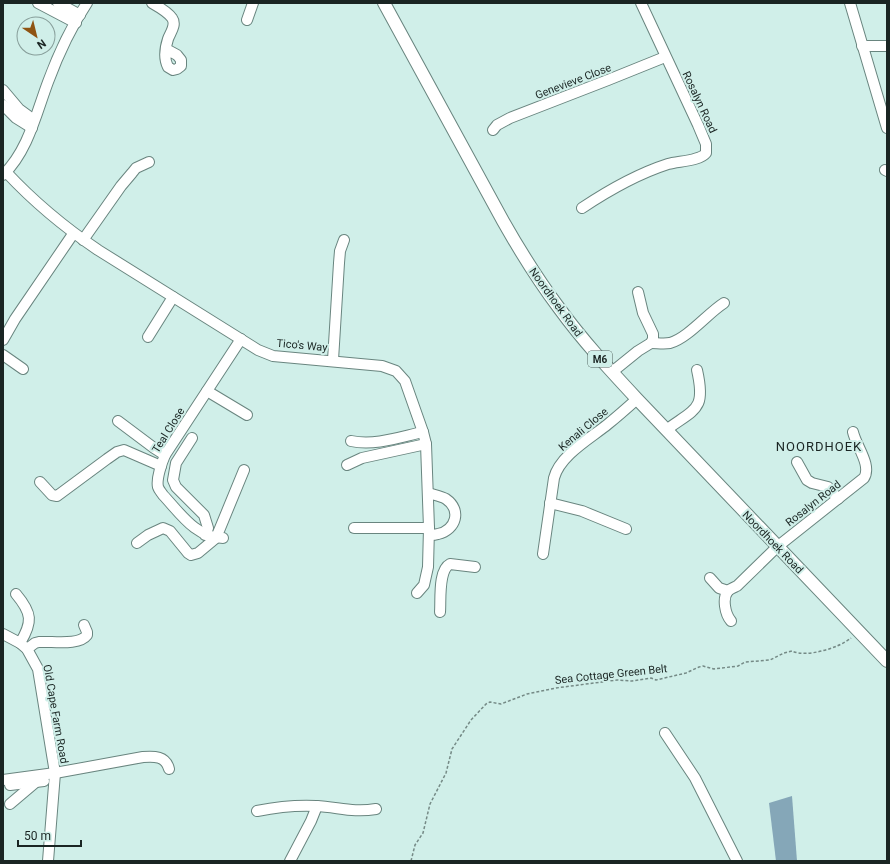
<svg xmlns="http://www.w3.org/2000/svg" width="890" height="864" viewBox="0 0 890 864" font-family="Roboto,sans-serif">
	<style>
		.water { fill: #85a7b8 }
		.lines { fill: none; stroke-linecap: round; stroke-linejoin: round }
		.minor-casing { stroke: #69857f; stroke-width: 12 }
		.major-casing { stroke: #69857f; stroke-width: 14 }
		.path { stroke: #758a86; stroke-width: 1.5; stroke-dasharray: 3 2; stroke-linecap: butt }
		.minor { stroke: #fff; stroke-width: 10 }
		.major { stroke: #fff; stroke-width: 12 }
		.labels { text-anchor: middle; stroke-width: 4; stroke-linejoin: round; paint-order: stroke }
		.shield { fill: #d0efe9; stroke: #51625e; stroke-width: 1 }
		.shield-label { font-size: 10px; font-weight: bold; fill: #1a2523 }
		.street-label { font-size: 11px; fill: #1a2523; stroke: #d0efe9 }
		.quarter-label { font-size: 13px; letter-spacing: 1px; fill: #1a2523; stroke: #d0efe9 }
	</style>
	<rect width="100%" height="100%" fill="#d0efe9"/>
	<path class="water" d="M792,796L797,861H776L769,803Z"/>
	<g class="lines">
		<g class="minor-casing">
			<g id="minor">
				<path d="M38,3L76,23"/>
				<path d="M58,3L80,15"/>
				<path d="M152,3C159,7 168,12 172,18C177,25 170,33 168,39C165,48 164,59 168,67L173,70L177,69L181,66V60L177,55L166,49"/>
				<path d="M850,3L887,128"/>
				<path d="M247,20L253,3"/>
				<path d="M862,46H887"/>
				<path d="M3,90L19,109L34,120"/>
				<path d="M3,105L16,118L32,128"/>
				<path d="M493,130L497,125L510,118L608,80L665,57"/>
				<path d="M885,170L887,171"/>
				<path d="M6,172C34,202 64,227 98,250L258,350L273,356L382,366L396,371L405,381L423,432L426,444L429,528L428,567L424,585L417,593"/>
				<path d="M3,175C28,151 36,114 48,82C58,55 71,27 87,3"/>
				<path d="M582,208C609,190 637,174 668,164C678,161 700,161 706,153V144L698,125L641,3"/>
				<path d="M83,240L121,186L132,173L136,168L149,162"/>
				<path d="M148,337L173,297"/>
				<path d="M3,340L15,319L73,234"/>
				<path d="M651,343C657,343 664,344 670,343C688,338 708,313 724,303"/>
				<path d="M3,355L23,369"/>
				<path d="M333,360L339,263L340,251L344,240"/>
				<path d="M612,372L638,351L651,343L653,339V334L643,313L638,292"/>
				<path d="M207,391L247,415"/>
				<path d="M118,421L154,448L165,455"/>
				<path d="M666,430C696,408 706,410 697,370"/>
				<path d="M192,438L176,463L173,480L176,487L204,515L208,528L205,535"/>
				<path d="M351,441C375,446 400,437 423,432"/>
				<path d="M797,462L807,480L812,483L828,487L838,499"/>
				<path d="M347,465L362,458L426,444"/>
				<path d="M40,482L52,495L57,496L107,459L117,452L124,450L161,466"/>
				<path d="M428,493C434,495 441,496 446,499C462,510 456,530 438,534C435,535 432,535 429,535"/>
				<path d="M550,503L582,511L626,529"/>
				<path d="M354,528H429"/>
				<path d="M223,538C196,538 180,513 163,495C161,492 159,490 158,487C156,479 162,462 165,455L241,339"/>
				<path d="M137,543L148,535L163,528L170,531L188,553L191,555L198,553L216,538L244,470"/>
				<path d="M543,554L554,478C560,455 591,438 608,424C618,416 627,408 637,399"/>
				<path d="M710,578L719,588L728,591"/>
				<path d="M16,594C32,613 33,622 20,643"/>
				<path d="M440,612C441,600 438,570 450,564L475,567"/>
				<path d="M731,621C725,614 722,598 728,591C730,589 735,587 737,586L777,547L864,478C872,465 856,446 853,432"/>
				<path d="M3,634L20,643L27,649L38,669L55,773L48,861"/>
				<path d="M27,649L35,643L39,642C52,641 79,646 87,635V632L84,625"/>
				<path d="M665,733L695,778L737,861"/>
				<path d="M3,780L55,773L143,757C154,756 166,756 169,769"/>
				<path d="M10,785L44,781"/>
				<path d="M10,804L36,782"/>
				<path d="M257,811C277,807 296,805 316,806C338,807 353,813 376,809"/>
				<path d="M290,861L311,821L317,806"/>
			</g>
		</g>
		<g class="major-casing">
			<path id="major" d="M384,3L503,221C520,251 538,280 559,308C583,341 610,370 637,399L887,661"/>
		</g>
		<path class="path" d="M411,861L415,845L423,833L430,804L446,773L452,749L471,720L486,704L490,702L501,704L527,694L556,688L617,680L632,681L651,678L656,680L686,673L699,667L703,666L714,669L738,666L745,662L770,660L784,653L792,651C806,658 839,648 851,638"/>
		<use href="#minor" class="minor"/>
		<use href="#major" class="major"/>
	</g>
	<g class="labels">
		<rect class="shield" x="588" y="351" width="24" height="16" rx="3"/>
		<g class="shield-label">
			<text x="600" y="363">M6</text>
		</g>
		<g class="street-label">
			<text transform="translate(573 81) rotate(-21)" y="4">Genevieve Close</text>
			<text transform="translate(700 102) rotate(65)" y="4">Rosalyn Road</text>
			<text transform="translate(556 302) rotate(54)" y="4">Noordhoek Road</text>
			<text transform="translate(302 345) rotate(5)" y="4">Tico's Way</text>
			<text transform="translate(583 429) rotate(-40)" y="4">Kenali Close</text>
			<text transform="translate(168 430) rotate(-58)" y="4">Teal Close</text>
			<text transform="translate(813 503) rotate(-38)" y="4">Rosalyn Road</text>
			<text transform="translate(773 542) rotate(46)" y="4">Noordhoek Road</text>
			<text transform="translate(611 674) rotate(-6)" y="4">Sea Cottage Green Belt</text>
			<text transform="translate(56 714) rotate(80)" y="4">Old Cape Farm Road</text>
		</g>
		<g class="quarter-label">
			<text x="819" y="451">NOORDHOEK</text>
		</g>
	</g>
	<rect width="890" height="864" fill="none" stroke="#1a2523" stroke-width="8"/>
	<g transform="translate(36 36) rotate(145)"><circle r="19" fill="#d0efe9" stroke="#879e9a"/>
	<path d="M0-3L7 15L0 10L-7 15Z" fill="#8f5412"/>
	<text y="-6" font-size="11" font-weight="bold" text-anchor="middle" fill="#1a2523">N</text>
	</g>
	<path d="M18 840v6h63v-6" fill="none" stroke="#1a2523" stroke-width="2"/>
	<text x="24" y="840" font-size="12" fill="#1a2523" stroke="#d0efe9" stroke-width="3" paint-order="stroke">50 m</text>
</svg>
